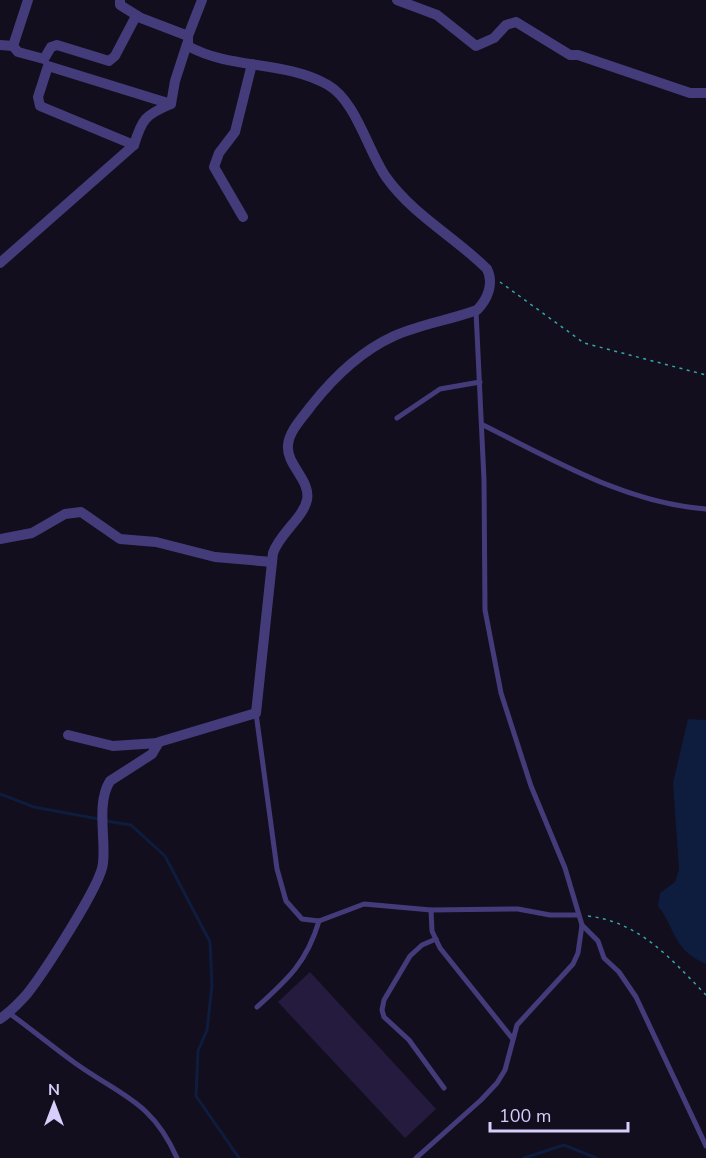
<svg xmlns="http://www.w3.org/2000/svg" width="706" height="1158" viewBox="0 0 706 1158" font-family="'Nunito Sans',sans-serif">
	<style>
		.water { fill: #0e1c3d }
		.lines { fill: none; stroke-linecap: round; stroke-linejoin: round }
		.stream { stroke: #0e1c3d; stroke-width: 3 }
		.building { fill: #251b3e }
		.path { stroke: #36a5a8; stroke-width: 1.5; stroke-dasharray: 3 4.5; stroke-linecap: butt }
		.lane { stroke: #443c7a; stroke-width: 5 }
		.street { stroke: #443c7a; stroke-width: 10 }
	</style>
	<rect width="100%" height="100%" fill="#120e1e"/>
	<path class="water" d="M688,719L706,720V964C673,950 677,931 658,906L660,893L675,882L679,870L673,783Z"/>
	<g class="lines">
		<g class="stream">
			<path d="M0,794L34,807L99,819"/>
			<path d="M106,821L131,825L165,856L210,942L212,986L207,1030L198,1051L196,1096L239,1158"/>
			<path d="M524,1158L564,1145L596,1158"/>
		</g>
	</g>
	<path class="building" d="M310,972L436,1109L405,1138L278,1002Z"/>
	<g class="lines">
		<g class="path">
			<path d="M500,282L584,343L706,375"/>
			<path d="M588,916C640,922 671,959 706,995"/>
		</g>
		<g class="lane">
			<path d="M476,311L484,480L485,610L501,693L531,786L565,868L582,925L598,941L604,958L619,972L636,997L706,1146"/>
			<path d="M397,418L440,389L480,382"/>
			<path d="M483,425C554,460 625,503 706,509"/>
			<path d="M256,713L277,869L286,901L302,919L319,921L364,904L431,910L518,909L550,915H578"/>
			<path d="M431,910L432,931L440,948L512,1038"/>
			<path d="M436,939L422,945L410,956L384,1000L382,1010L384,1017L409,1040L444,1088"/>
			<path d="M257,1007C288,979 307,962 319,921"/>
			<path d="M9,1013C31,1029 53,1047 75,1063C121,1096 152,1101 177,1158"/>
			<path d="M416,1158L481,1100L497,1083L505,1070L517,1025L573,964L578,953L582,925"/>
		</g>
		<g class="street">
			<path d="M28,0L13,46L18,52L44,59L51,47L57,45L109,61L115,56L136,16"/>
			<path d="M120,0V5L141,18L188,36"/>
			<path d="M397,0L437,15L476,46L494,38L506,25L516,22L570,55H578L690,93H706"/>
			<path d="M0,45L13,46"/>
			<path d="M134,145L40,106L38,97L48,66L171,104"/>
			<path d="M243,217L214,167L219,153L235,132L252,64"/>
			<path d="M0,263L134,145C142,119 145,115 171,104L175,81L187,44"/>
			<path d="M0,539L32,533L65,514L81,512L120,539L156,542L215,557L272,562"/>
			<path d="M68,735L113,746L158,743"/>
			<path d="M0,1019C10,1012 19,1003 27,994C42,975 102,884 103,863C106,839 96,803 110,781L152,754L159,742L256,713L273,553C280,533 303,518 307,500C311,480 286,465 288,445C289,431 303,417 311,406C333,378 361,351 394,336C421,324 450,320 477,310C488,299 494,283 487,269C455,237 413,215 386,177C368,151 356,101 328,85C284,60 231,70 188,46V36L202,0"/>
		</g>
	</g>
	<g transform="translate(54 1104)" stroke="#120e1e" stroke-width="4.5" paint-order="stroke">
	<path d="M0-4.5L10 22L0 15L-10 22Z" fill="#d7cefb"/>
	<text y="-9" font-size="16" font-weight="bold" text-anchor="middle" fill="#d7cefb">N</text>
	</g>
	<path d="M490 1122v9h138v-9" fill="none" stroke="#d7cefb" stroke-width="3"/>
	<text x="499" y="1122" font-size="18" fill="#d7cefb" stroke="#120e1e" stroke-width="4.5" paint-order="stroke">100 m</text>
</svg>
